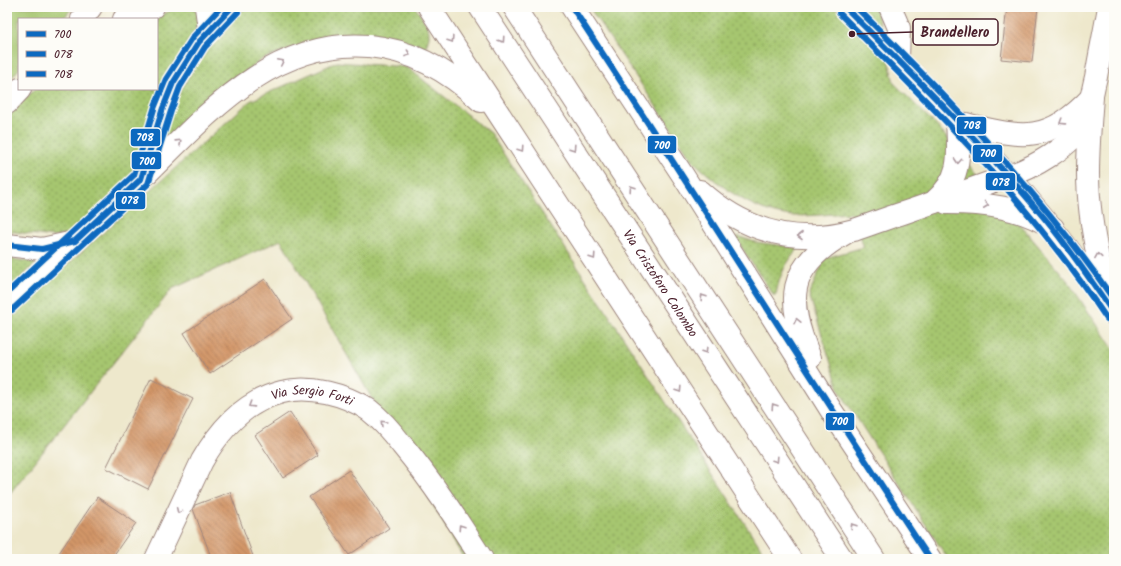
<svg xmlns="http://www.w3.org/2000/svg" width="1121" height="566" viewBox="0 0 1121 566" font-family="Kalam,sans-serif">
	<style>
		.grass { fill: url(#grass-dots); stroke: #78724d }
		.pitch { fill: #a6c66f; stroke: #78724d }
		.building { fill: url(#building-back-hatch) }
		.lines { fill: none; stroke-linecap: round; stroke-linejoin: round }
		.minor-casing { stroke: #9c847c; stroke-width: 24 }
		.major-casing { stroke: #9c847c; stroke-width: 24 }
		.highway-casing { stroke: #9c847c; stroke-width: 24 }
		.minor { stroke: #fff; stroke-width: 22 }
		.major { stroke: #fff; stroke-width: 22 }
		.highway { stroke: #fff; stroke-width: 22 }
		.bus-1-casing { stroke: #fdfcf7; stroke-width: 9 }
		.bus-2-casing { stroke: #fdfcf7; stroke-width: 9 }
		.bus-3-casing { stroke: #fdfcf7; stroke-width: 9 }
		.bus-1 { stroke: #0c69bf; stroke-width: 6 }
		.bus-2 { stroke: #0c69bf; stroke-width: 6 }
		.bus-3 { stroke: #0c69bf; stroke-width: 6 }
		.oneway { stroke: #ae9aa0 }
		.labels { text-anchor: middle; stroke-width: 3.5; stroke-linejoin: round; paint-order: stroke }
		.street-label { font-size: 13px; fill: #4a1f2b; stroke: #fdfcf7 }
		.leader { fill: none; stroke: #4a1f2b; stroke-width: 1.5 }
		.callout-dot { fill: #4a1f2b; stroke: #fdfcf7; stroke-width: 1.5 }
		.callout { fill: #fdfcf7; stroke: #4a1f2b; stroke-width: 1.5 }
		.callout-label { font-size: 14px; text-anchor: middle; font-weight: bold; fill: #4a1f2b }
		.line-badge { stroke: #fdfcf7; stroke-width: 1.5 }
		.badge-label { font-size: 11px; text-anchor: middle; font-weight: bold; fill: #fff }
	</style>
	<defs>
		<pattern id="grass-dots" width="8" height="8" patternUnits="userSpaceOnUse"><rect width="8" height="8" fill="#a6c66f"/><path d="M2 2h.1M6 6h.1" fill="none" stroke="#89a05b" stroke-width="1.8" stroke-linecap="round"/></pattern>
		<pattern id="building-back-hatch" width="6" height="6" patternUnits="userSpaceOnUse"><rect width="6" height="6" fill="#d29568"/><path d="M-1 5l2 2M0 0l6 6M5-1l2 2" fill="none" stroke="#ac7956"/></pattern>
	</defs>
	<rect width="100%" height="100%" fill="#fdfcf7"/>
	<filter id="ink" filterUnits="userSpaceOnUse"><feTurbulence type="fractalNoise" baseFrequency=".025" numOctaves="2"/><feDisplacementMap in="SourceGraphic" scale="8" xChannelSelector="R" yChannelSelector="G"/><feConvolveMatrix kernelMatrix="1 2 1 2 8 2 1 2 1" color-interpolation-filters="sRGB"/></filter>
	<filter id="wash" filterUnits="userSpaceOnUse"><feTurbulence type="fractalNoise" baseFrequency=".012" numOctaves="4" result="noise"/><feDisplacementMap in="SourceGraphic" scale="16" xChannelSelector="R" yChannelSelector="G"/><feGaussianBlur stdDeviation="0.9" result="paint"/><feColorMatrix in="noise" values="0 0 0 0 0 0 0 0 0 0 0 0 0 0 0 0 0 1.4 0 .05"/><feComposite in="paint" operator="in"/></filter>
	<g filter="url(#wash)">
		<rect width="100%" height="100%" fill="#eee8cc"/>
		<g class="grass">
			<path d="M179,7H191L196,9L199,17L197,27L183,52L130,178L70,234L54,237L7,231V117L35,89H157V19H152Z"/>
			<path d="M245,7H415C425,22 435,30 425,48L412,50L310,42L262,59L164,142C157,122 201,55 215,38C224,27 235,17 245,7Z"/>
			<path d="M589,7H874L877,12L894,83L936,125L1067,280L1114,350V559H948L840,392L809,294L825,258L864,247L850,213C832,214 814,216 795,216C757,215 719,186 693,161Z"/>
			<path d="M337,62L407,67L490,133L768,559H464L281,240L172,289L7,497V319L250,101Z"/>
			<path d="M737,236L755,242L799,248C786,262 779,276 776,295L774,296L735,238Z"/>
			<path d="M7,258L36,263L7,291Z"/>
		</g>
		<path class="pitch" d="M7,7H73L63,19H19V69L7,83Z"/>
		<g id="blocks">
			<g class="building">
				<path d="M1007,7H1038L1032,62L1001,59Z"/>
				<path d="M265,279L292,319L210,374L184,333Z"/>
				<path d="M151,378L193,399L148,489L106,468Z"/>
				<path d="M290,412L318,455L283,478L255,435Z"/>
				<path d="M349,470L389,528L349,555L309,497Z"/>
				<path d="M230,492L254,559H212L193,509L195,505Z"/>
				<path d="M97,497L136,523L111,559H55Z"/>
			</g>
		</g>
	</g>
	<g filter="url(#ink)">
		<use href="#blocks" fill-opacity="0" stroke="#9c847c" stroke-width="1"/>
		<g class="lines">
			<g class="minor-casing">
				<g id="minor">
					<path d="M206,7L209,29"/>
					<path d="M845,7C941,103 1040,199 1114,314"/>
					<path d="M890,7L899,28L898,60"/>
					<path d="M124,19L153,7"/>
					<path d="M1092,97C1090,122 1088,148 1088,174C1088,214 1097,257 1107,296"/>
					<path d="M7,103L20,89"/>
					<path d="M957,122C1017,136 1044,148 1091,98"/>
					<path d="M1008,176C1031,169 1072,146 1083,124C1090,110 1092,92 1096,77C1100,53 1105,30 1109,7"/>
					<path d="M7,245L42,249L74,242"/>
					<path d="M7,304L141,179L163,108L173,83L199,42L232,7"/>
					<path id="s1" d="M156,559L202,461C220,429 245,401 282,392C310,385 345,394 369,410C382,420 392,432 402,445C432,481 457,520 482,559"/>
				</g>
			</g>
			<g class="major-casing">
				<g id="major">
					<path d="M429,7L790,559"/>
					<path d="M572,7L684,177L831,410L930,559"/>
					<path d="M82,19L91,7"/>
					<path d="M141,179C205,117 271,38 369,46C412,50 450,72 481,101"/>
					<path d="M700,191C744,231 795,246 854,230C869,225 884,219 900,214C936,202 972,189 1008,176"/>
					<path d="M934,202C962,178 959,156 957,122"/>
					<path d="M947,203C985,203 1021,207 1053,228"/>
					<path d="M810,358C786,300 786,267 844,234"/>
				</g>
			</g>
			<g class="highway-casing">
				<g id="highway">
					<path id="s2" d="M480,7L842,559"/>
					<path d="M514,7L874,559"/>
				</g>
			</g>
			<use href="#minor" class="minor"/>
			<use href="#major" class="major"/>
			<use href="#highway" class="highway"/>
			<g class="bus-1-casing">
				<g id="bus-1">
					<path d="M572,7C693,190 809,376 930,559"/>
					<path d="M845,7C917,79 990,151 1054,230C1075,257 1095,286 1114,314"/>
					<path d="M7,245L42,249L75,241L141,179L163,108L173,83L199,42L232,7"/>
				</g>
			</g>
			<g class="bus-2-casing">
				<g id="bus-2">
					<path d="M839,13C938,111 1029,203 1107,319"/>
					<path d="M12,310L148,184L171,111L180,87L205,47L238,12"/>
				</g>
			</g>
			<g class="bus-3-casing">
				<g id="bus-3">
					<path d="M856,7C949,99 1040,192 1114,300"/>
					<path d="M7,293L134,175L155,106L166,79L193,37L221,7"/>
				</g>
			</g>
			<use href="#bus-1" class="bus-1"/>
			<use href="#bus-2" class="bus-2"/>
			<use href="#bus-3" class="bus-3"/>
		</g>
		<defs><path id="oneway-chevron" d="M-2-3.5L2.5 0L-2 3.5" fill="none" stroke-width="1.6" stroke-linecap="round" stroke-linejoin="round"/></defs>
		<g class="oneway">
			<use href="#oneway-chevron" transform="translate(451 40) rotate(57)"/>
			<use href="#oneway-chevron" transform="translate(502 40) rotate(56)"/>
			<use href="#oneway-chevron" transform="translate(408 54) rotate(20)"/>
			<use href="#oneway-chevron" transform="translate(281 62) rotate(-26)"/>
			<use href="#oneway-chevron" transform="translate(1062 122) rotate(148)"/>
			<use href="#oneway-chevron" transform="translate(179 142) rotate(-44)"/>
			<use href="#oneway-chevron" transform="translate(573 148) rotate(57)"/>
			<use href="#oneway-chevron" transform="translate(521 149) rotate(56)"/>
			<use href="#oneway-chevron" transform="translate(958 161) rotate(94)"/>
			<use href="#oneway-chevron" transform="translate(632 188) rotate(-123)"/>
			<use href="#oneway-chevron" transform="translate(986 205) rotate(7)"/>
			<use href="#oneway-chevron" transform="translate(800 236) rotate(180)"/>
			<use href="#oneway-chevron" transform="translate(1098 256) rotate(-99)"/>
			<use href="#oneway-chevron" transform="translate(593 257) rotate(56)"/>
			<use href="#oneway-chevron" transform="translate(703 297) rotate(-123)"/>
			<use href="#oneway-chevron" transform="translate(797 321) rotate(-103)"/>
			<use href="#oneway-chevron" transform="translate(705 351) rotate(57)"/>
			<use href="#oneway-chevron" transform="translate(679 390) rotate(57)"/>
			<use href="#oneway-chevron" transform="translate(251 405) rotate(148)"/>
			<use href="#oneway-chevron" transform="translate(774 406) rotate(-123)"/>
			<use href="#oneway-chevron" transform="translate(383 423) rotate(-135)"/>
			<use href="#oneway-chevron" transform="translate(776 460) rotate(57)"/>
			<use href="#oneway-chevron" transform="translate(179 511) rotate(114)"/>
			<use href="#oneway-chevron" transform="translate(853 526) rotate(-123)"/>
			<use href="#oneway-chevron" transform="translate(461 527) rotate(-124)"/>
		</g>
	</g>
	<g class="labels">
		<g class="street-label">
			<text dy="5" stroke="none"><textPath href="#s2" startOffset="330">Via Cristoforo Colombo</textPath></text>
			<text dy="5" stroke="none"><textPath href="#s1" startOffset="248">Via Sergio Forti</textPath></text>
		</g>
	</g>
	<path class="leader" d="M852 34L913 32"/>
	<circle class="callout-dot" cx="852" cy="34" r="4"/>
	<rect class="callout" x="913" y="19" width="85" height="26" rx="4"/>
	<g class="callout-label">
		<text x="955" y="37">Brandellero</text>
	</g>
	<g class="line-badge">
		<rect x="956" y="116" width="31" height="19" rx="4" fill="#0c69bf"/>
		<rect x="130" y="128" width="31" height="19" rx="4" fill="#0c69bf"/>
		<rect x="647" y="135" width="30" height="19" rx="4" fill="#0c69bf"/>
		<rect x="972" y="144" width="31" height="19" rx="4" fill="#0c69bf"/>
		<rect x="131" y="151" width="31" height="19" rx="4" fill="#0c69bf"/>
		<rect x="985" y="172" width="31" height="19" rx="4" fill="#0c69bf"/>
		<rect x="115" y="191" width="31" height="19" rx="4" fill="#0c69bf"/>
		<rect x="825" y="412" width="30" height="19" rx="4" fill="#0c69bf"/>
	</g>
	<g class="badge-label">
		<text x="972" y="129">708</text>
		<text x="145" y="141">708</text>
		<text x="662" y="149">700</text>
		<text x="988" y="157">700</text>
		<text x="147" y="165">700</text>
		<text x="1001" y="186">078</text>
		<text x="130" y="204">078</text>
		<text x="840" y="425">700</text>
	</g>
	<rect width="1121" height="566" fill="none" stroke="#fdfcf7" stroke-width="24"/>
	<rect x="18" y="18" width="140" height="72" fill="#fdfcf7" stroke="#b5a4a5"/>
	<rect x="26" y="31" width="20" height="6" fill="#0c69bf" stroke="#b5a4a5"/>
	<text x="54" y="38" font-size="12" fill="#4a1f2b">700</text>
	<rect x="26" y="51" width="20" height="6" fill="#0c69bf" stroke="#b5a4a5"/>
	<text x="54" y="58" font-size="12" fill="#4a1f2b">078</text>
	<rect x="26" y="71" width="20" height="6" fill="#0c69bf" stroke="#b5a4a5"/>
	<text x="54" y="78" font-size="12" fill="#4a1f2b">708</text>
</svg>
